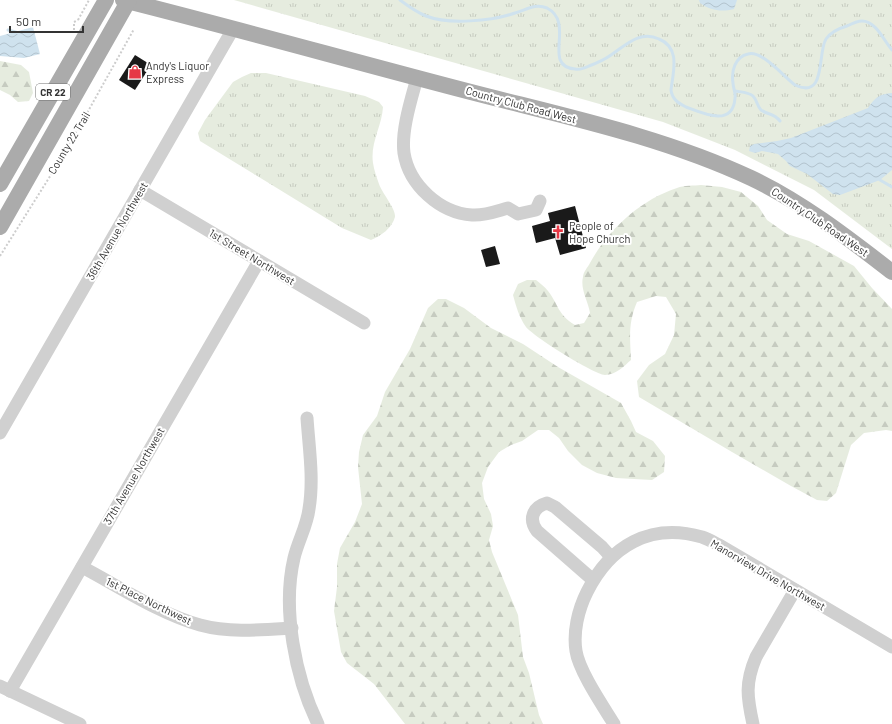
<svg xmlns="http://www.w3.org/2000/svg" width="892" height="724" viewBox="0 0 892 724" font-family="Barlow,sans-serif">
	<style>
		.grass { fill: url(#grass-tufts) }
		.forest { fill: url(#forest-firs) }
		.water { fill: url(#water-waves) }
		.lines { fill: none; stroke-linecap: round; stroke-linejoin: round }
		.stream { stroke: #cfe2ee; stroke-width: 3 }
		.building { fill: #1a1a1a }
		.path { stroke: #cdcdcd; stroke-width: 2; stroke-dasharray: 2 2; stroke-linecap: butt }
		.minor { stroke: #d0d0d0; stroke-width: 13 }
		.major { stroke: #ababab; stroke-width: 16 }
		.labels { text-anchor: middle; stroke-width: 4; stroke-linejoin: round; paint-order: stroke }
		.shield { fill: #fff; stroke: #707070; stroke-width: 1 }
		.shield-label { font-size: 10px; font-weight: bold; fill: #333 }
		.poi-label { font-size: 11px; fill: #333; stroke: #fff; text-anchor: start }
		.street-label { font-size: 11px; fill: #333; stroke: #fff }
	</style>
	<defs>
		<pattern id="grass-tufts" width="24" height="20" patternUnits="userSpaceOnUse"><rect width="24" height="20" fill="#e6ecdf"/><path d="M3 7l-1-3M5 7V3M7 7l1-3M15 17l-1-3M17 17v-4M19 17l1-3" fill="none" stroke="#c6cbc0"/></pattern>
		<pattern id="forest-firs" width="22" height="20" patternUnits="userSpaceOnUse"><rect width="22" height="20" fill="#e6ecdf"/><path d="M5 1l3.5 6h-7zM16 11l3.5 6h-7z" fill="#c6cbc0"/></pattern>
		<pattern id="water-waves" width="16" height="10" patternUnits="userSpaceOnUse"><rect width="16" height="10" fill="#cfe2ee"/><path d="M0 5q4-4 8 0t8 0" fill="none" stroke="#b2c2cd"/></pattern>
	</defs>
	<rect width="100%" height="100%" fill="#fff"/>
	<g class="grass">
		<path d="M234,0H892V249L814,190L735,150L663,122Z"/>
		<path d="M251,73H266L365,96L379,102L383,107C382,126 370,143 373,163C374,170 377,178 379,184C382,193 396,209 395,217C392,228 381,236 371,240L342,228L200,141L198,133L205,120L233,82L242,77Z"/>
	</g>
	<g class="forest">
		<path d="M0,61L21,65L29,72L33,93L29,101L18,102L10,95L0,90Z"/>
		<path d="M701,185L722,187L741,192L758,206L767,220L787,234L809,241L854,266L872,288L892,309V431L886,430L864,433L851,445L836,493L827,501L817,500L791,486L732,452L639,397L637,381L649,365L665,354L674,335L676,314L666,297L656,296L637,302C628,323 630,337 631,360C624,366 616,375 605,375C593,374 533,336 526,327C519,317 516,306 513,295L518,284L527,280H536C540,283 545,287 548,291C559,305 557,314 575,325L584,323L590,313C588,301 580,289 583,277C583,272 588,267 590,263C608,230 640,200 677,188C684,185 694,186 701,185Z"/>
		<path d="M438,299H446L464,308L491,328L523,344L558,367L621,403L631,421L636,432L653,441L665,456L664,472L652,480L616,478L597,473L582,465L568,451L559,438L549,430H538L522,441L511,445L499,452L488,467L482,483L484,499L491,514L493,526L489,540L492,552L518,615L523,657L529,673L539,715L543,724H405L374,684L347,663L341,652L334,611L337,587V564L340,548L355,522L362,504L358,467L359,452L363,435L377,416L385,392L410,349L428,308Z"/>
	</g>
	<g class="water">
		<path d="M699,0H737L734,9C722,12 711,11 700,3Z"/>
		<path d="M33,27L40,54L24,58L0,56V36Z"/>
		<path d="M892,93V170L880,180L840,195L833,194L807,174L790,166L786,161L778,154L762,151L755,153L749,151L750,146L754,144L777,141L791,138L868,108C875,97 880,94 892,93Z"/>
	</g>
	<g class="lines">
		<g class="stream">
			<path d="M400,0C408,6 416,12 426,16C449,25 492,21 515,13C526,10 535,3 547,8C576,23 541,66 575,69C580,70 585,68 589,66C597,63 604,60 611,55C626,45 640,30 659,39C681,48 673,72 671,90C672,99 678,103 686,107C702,113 733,128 735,98C736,93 733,88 733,83C731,71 735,57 748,54C762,50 784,77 795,85C827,100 817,53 826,39C831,32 840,28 847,26C851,24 857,21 862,21C876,21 884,41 892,50"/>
			<path d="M8,30L19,33"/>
			<path d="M735,91C740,92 749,92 753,96C757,100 757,106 761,110C768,115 774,113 780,121"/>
			<path d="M880,180L892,187"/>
		</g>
	</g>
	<g class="building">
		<path d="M135,55L151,65L135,90L119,80Z"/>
		<path d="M575,206L586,248L560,255L555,238L536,243L532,226L550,221L548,213Z"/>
		<path d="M495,246L500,264L486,267L481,250Z"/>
	</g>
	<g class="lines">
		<g class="path">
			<path d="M78,20L89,0"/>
			<path d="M74,30V22L78,20"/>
			<path d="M0,256L59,162L86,115L134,29"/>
		</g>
		<g class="minor">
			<path d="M417,78C411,100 401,131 404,153C409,185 440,213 472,215C484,216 497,211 508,208L518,214L536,210L540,201"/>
			<path d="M140,190L364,323"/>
			<path d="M307,418C309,448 314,479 309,509C307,526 298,541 294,558C282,609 295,677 318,724"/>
			<path d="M0,433L233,29"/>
			<path d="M82,567C120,587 158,613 200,625C229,633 261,630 292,628"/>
			<path d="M593,580L537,531C528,519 533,507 547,503L555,507L602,547L611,557"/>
			<path d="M0,686L80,724"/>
			<path d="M10,691L259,261"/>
			<path d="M614,724C603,706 579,671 576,651C573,632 578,610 587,592C610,546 650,522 702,537C708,539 715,543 721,546L892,647"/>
			<path d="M753,724C747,697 745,683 756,657L795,590"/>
		</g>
		<g class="major">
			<path d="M123,0C238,29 352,61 467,91C563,116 661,136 751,178C802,202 848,238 892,272"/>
			<path d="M0,184L106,0"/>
			<path d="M0,227L129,0"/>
		</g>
	</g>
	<defs>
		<g id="shop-bare" transform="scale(1.08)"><path d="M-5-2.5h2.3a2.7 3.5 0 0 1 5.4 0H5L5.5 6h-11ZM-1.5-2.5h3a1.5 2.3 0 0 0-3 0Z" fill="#e63946" stroke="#fff" stroke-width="2.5" paint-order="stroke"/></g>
		<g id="church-bare" transform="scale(1.08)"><path d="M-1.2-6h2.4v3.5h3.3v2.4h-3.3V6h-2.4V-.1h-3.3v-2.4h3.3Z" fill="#e63946" stroke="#fff" stroke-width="2.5" paint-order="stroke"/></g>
	</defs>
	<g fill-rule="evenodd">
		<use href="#shop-bare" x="135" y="72"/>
		<use href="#church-bare" x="558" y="232"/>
	</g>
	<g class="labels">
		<rect class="shield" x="36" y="84" width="34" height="16" rx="3"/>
		<g class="shield-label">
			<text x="53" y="96">CR 22</text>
		</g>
		<g class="poi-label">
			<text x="146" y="70">Andy's Liquor<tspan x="146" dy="13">Express</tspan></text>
			<text x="569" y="230">People of<tspan x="569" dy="13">Hope Church</tspan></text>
		</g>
		<g class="street-label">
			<text transform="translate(521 105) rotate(15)" y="4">Country Club Road West</text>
			<text transform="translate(69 143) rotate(-59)" y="4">County 22 Trail</text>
			<text transform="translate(820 222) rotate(34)" y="4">Country Club Road West</text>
			<text transform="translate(117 231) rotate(-60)" y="4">36th Avenue Northwest</text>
			<text transform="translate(252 257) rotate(31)" y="4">1st Street Northwest</text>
			<text transform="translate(134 476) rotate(-60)" y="4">37th Avenue Northwest</text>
			<text transform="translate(768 575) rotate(30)" y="4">Manorview Drive Northwest</text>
			<text transform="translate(149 601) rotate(26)" y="4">1st Place Northwest</text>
		</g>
	</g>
	<path d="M10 26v6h73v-6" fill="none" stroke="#333333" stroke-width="2"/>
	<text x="16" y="26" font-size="12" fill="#333333" stroke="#ffffff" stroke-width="3" paint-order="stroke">50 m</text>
</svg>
